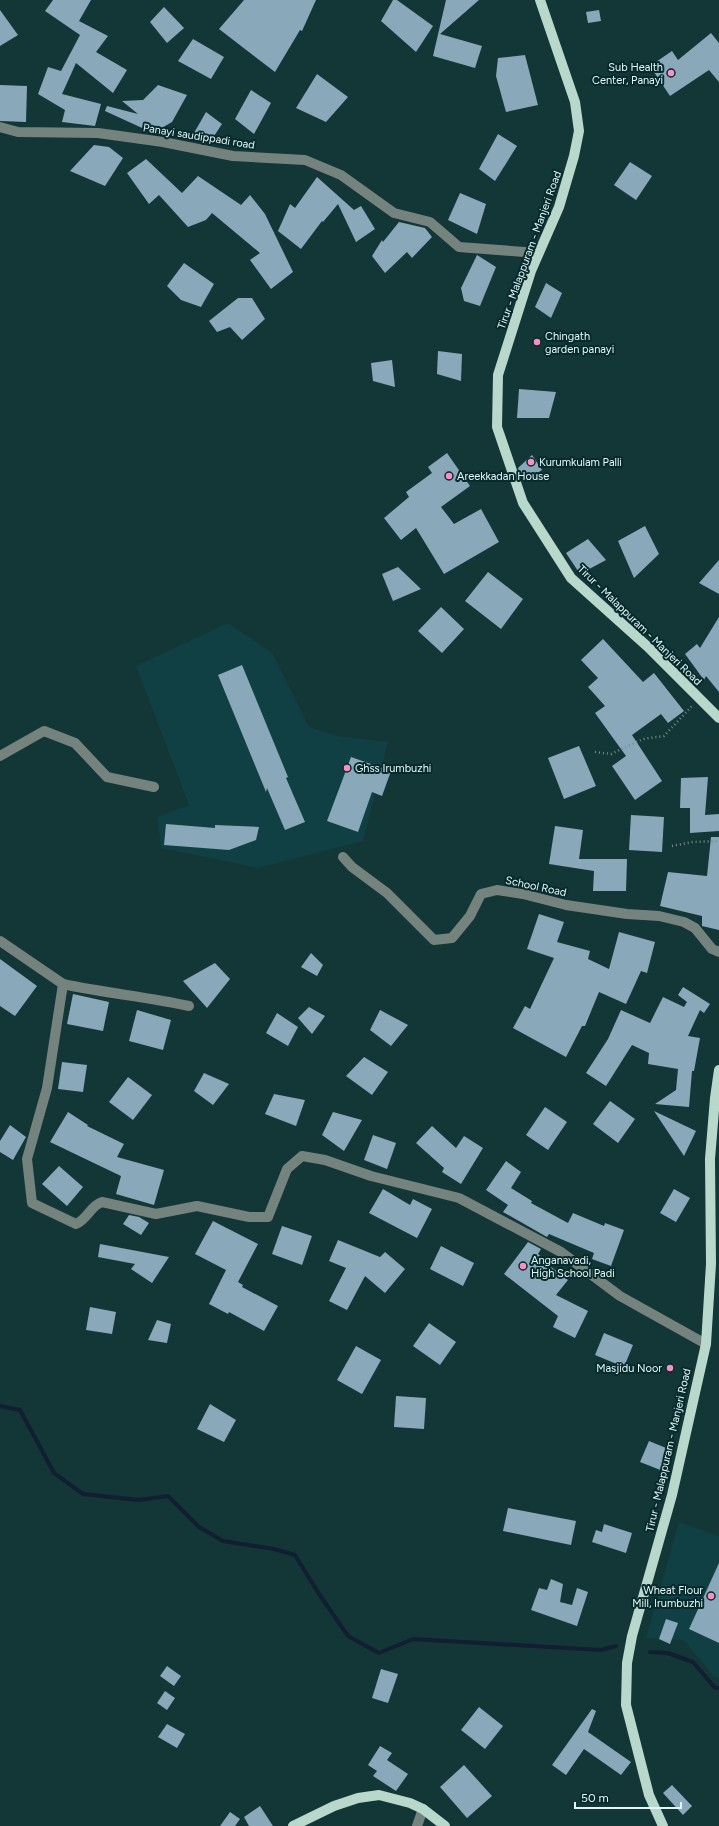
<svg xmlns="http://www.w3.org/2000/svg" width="719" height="1826" viewBox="0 0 719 1826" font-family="Figtree,sans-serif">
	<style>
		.built { fill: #104043 }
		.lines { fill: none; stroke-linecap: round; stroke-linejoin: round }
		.stream { stroke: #121e32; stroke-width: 4 }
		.building { fill: #89a9ba }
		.path { stroke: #718c8d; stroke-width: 2.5; stroke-dasharray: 1 3; stroke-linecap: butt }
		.minor { stroke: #75837e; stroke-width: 10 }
		.major { stroke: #b9d8cc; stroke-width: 10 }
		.poi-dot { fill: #fb8fc5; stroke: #072b2d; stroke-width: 1.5 }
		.labels { text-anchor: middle; stroke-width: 4; stroke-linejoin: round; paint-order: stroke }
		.poi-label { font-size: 11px; fill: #e4f7f8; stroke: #072b2d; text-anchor: start }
		.street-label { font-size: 11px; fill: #e4f7f8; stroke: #072b2d }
	</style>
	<rect width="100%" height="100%" fill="#133637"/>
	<g class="built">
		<path d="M228,623L272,653L309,727L337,736L388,742L363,841L258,868L161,848L157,817L189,805L136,666Z"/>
		<path d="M679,1522L719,1536V1678L714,1677L684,1640L646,1638Z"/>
	</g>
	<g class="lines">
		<g class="stream">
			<path d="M0,1406L20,1410L54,1473L83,1494L139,1500L168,1496L199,1527L223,1541L274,1549L295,1555L319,1594L348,1636L379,1653L413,1639L601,1650L616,1646"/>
			<path d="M650,1652L668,1653L693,1662L715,1688H719"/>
		</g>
	</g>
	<g class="building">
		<path d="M53,0H91L79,21L108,36L96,52L127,70L113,93L76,63L62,94L101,104L95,126L62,122L65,110L38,94L48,67L61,71L80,35L45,11Z"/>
		<path d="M244,0H316L302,31L300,30L275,72L219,29Z"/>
		<path d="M393,0H397L433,26L416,52L381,21Z"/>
		<path d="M446,0H479L440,34L482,46L475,68L433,56Z"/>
		<path d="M164,7L184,28L167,43L150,22Z"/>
		<path d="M0,10L18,35L0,46Z"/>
		<path d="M599,10L601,21L588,23L586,12Z"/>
		<path d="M711,33L719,43V82L709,70L670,96L650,66L672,51L678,60Z"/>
		<path d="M193,39L224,57L211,79L178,61Z"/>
		<path d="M525,55L538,105L506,112L496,76L498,58Z"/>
		<path d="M317,74L348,97L326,122L296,108Z"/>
		<path d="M0,85L27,86L26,122L0,121Z"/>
		<path d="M158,85L187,95L172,122L153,133L105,111L107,106L138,114L122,101L143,100Z"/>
		<path d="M251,90L271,103L254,134L235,119Z"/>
		<path d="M206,112L222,124L212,139L194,133Z"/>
		<path d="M498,134L517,146L495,181L479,169Z"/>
		<path d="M94,145L109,147L123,158L105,186L70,171Z"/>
		<path d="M146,159L182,193L198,176L241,205L250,195L265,214L293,272L271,289L250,260L260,253L212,213L206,220L188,227L159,195L149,204L127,173Z"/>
		<path d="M630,162L652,176L636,200L614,185Z"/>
		<path d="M317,177L354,210L361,206L375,229L356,242L338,204L323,222L322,221L301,249L278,231L290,204L295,208Z"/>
		<path d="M460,193L486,204L477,234L448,220Z"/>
		<path d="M399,222L425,228L432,237L412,258L407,252L385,273L372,256L382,240L383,242Z"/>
		<path d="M477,255L496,267L480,306L464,301L461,288Z"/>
		<path d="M184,263L214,284L201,307L181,300L167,286Z"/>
		<path d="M546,283L562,293L551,318L535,307Z"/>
		<path d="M238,298H252L265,319L242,340L230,327L217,332L209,321Z"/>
		<path d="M438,351L462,354L461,381L437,374Z"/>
		<path d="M392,360L395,387L373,381L371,363Z"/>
		<path d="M519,389L556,392L549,418H517Z"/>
		<path d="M447,453L470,486L441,507L454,524L481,509L499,542L444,574L416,528L401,540L384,518L409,497L406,492L432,473L428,467Z"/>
		<path d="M532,455L542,470L523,482L518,468Z"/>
		<path d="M645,526L659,554L634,578L618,541Z"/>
		<path d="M588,539L606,560L580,574L566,553Z"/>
		<path d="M719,560V594L699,583Z"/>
		<path d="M398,567L421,589L393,601L382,574Z"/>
		<path d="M488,572L523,599L501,629L465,601Z"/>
		<path d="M441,607L464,629L442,653L418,631Z"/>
		<path d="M719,617V692L706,676L704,680L685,654L697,644L700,648Z"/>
		<path d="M603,639L643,682L654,673L684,711L668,723L661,714L632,735L662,781L635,800L612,766L626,756L595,713L605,706L588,687L598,678L581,660Z"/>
		<path d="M242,665L288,777L286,778L305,822L285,830L267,788L266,792L218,675Z"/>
		<path d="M579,746L596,786L564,799L548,758Z"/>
		<path d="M351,757L391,771L382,796L372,792L358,832L327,821Z"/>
		<path d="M708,777L705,815L719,814V831L690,833V808H680L681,778Z"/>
		<path d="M631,815L664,817L662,852L629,850Z"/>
		<path d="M166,824L215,828V825L259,827L256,840L229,850L164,845Z"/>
		<path d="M555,826L583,830L579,859H627L626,891H593L594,871L549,864Z"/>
		<path d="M711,837H719V930L702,926V916L660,906L668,872L707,876Z"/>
		<path d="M539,914L564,922L557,942L590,951L588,959L609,969L619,932L655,942L647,973L641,971L626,1004L599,992L585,1026H582L566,1057L513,1028L525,1006L530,1009L554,958L527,949Z"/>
		<path d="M311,953L323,965L317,976L301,967Z"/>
		<path d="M0,959L37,986L15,1016L0,1006Z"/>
		<path d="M215,963L230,979L207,1008L183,981Z"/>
		<path d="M683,987L710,1004L704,1013L700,1010L688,1036L700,1038L694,1071H692L689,1107L655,1104L676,1090L678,1069L648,1064L649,1053L632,1045L606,1086L586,1073L608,1039L621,1010L650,1023L663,997L684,1007L687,1002L678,995Z"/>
		<path d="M73,994L109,1002L103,1031L67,1024Z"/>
		<path d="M309,1007L325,1016L312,1034L298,1018Z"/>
		<path d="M137,1010L171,1020L163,1050L129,1041Z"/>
		<path d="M380,1010L408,1025L391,1046L370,1030Z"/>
		<path d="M277,1013L298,1027L288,1046L266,1033Z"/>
		<path d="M364,1057L388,1072L372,1095L346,1076Z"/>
		<path d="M62,1062L87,1065L83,1092L58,1089Z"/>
		<path d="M204,1073L229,1084L213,1105L194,1091Z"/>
		<path d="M128,1077L152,1095L133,1120L109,1102Z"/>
		<path d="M274,1094L305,1100L296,1126L265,1114Z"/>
		<path d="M610,1101L635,1119L618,1143L593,1124Z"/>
		<path d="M545,1107L567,1122L548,1150L526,1135Z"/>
		<path d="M654,1111L696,1131L684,1156Z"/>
		<path d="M68,1112L88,1125L87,1126L124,1144L117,1157L164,1170L154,1205L116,1194L121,1176L50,1142Z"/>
		<path d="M333,1112L362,1120L344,1151L322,1135Z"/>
		<path d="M10,1125L26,1137L13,1160L0,1152V1141Z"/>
		<path d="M432,1126L456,1148L464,1136L483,1148L461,1184L442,1172L444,1168L416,1143Z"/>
		<path d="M373,1135L396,1143L387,1169L364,1160Z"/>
		<path d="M506,1161L521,1172L511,1188L532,1201L531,1203L568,1223L573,1213L604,1226L605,1223L624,1230L611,1266L592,1259L594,1253L549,1234L547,1237L503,1212L508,1205L486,1190Z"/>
		<path d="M59,1166L83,1187L67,1206L42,1184Z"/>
		<path d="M383,1189L410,1205L413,1199L432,1209L417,1238L369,1213Z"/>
		<path d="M674,1189L690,1198L676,1222L660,1213Z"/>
		<path d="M129,1215L139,1217L149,1223L141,1235L123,1224Z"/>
		<path d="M213,1221L258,1244L238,1282L243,1285L242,1287L278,1306L264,1331L229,1312L228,1314L209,1304L226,1270L195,1254Z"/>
		<path d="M282,1226L312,1236L302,1265L272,1254Z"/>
		<path d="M338,1240L380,1257L385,1252L405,1269L385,1293L365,1276L347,1310L329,1301L346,1268L329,1261Z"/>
		<path d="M528,1242L541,1249L538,1254L543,1258L542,1260L568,1280L556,1295L588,1311L575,1338L553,1327L558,1316L504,1274Z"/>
		<path d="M100,1244L169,1257L152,1283L131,1269L135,1264L98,1257Z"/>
		<path d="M441,1246L474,1263L463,1286L430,1269Z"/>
		<path d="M90,1307L116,1312L112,1334L86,1330Z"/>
		<path d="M157,1320L171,1324L167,1343L148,1340Z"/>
		<path d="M429,1323L456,1342L440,1365L413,1346Z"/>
		<path d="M604,1333L633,1345L624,1367L595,1355Z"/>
		<path d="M356,1346L381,1360L362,1394L337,1380Z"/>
		<path d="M396,1396L426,1398L424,1429L394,1427Z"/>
		<path d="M210,1404L236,1420L224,1442L197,1429Z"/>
		<path d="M649,1441L671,1450L663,1471L640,1462Z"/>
		<path d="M508,1508L576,1521L571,1545L503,1531Z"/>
		<path d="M604,1524L632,1533L626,1553L592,1542L596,1530L602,1532Z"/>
		<path d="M719,1563V1643L689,1629Z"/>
		<path d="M551,1579L563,1584L560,1602L572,1605L577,1588L588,1592L577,1626L531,1610L539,1588L547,1590Z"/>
		<path d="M666,1619L678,1623L670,1644L659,1639Z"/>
		<path d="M167,1666L181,1676L174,1686L160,1676Z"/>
		<path d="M381,1669L398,1674L388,1703L372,1698Z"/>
		<path d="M165,1691L175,1698L167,1710L157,1703Z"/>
		<path d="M479,1707L503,1726L485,1749L461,1730Z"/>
		<path d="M592,1709L596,1711L588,1732L631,1762L621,1775L584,1749L566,1775L552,1765Z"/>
		<path d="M167,1724L185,1734L177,1748L158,1737Z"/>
		<path d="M380,1746L392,1753L387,1760L408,1774L396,1791L373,1776L377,1771L368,1765Z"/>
		<path d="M464,1765L492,1796L467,1818L440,1787Z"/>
		<path d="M672,1785L692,1806L683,1815L663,1793Z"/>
		<path d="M260,1806L273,1826H249L244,1817Z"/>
		<path d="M230,1812L240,1819L235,1826H220Z"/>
	</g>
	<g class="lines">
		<g class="path">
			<path d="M595,752L611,754L643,739L664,736L692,706"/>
			<path d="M672,846L693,842L719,841"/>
		</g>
		<g class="minor">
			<path d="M0,127L18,132L98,133L163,142L233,156L305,160L341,175L394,213L430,222L459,247L538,253"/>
			<path d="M0,756L44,731L75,743L107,777L154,787"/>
			<path d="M343,857L352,867L387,893L434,940L452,938L470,916L481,894L497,890L523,894L566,905L627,914L659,916L684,922L695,928L712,949L719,952"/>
			<path d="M0,941L63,984L47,1088L27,1159L32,1203L76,1224C88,1219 90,1206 102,1202L156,1214L197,1206L249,1217H268L287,1169L302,1156L325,1160L371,1176L459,1198L561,1252L620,1296L706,1344"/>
			<path d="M63,984C105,993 147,997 189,1006"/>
			<path d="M417,1826L423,1809"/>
		</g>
		<g class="major">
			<path d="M540,0L575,102L579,131L574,156L559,207L531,271L498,375L497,427L523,503L571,578L648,647L719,718"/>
			<path d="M293,1826L334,1806L358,1798L379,1795L410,1803L423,1809L445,1826"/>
			<path d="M663,1826L649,1795L626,1705L627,1663L632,1636L672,1495L706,1344L711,1264L710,1159L715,1098L719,1070"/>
		</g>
	</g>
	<g class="poi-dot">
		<circle cx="671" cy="73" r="4"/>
		<circle cx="537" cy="342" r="4"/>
		<circle cx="531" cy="462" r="4"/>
		<circle cx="449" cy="476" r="4"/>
		<circle cx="347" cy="768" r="4"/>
		<circle cx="523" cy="1266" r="4"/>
		<circle cx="670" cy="1368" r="4"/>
		<circle cx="711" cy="1596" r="4"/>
	</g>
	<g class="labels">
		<g class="poi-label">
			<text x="663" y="71" text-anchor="end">Sub Health<tspan x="663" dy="13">Center, Panayi</tspan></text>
			<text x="545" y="340">Chingath<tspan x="545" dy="13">garden panayi</tspan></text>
			<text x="539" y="466">Kurumkulam Palli</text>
			<text x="457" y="480">Areekkadan House</text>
			<text x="355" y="772">Ghss Irumbuzhi</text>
			<text x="531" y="1264">Anganavadi,<tspan x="531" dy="13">High School Padi</tspan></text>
			<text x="662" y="1372" text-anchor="end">Masjidu Noor</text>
			<text x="703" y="1594" text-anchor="end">Wheat Flour<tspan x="703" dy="13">Mill, Irumbuzhi</tspan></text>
		</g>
		<g class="street-label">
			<text transform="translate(199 136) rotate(9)" y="4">Panayi saudippadi road</text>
			<text transform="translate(529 250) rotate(-70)" y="4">Tirur - Malappuram - Manjeri Road</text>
			<text transform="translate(640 625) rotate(44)" y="4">Tirur - Malappuram - Manjeri Road</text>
			<text transform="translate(536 886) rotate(12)" y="4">School Road</text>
			<text transform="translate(668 1450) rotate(-77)" y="4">Tirur - Malappuram - Manjeri Road</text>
		</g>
	</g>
	<path d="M575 1802v6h106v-6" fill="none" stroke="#e4f7f8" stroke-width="2"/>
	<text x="581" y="1802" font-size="12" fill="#e4f7f8" stroke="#072b2d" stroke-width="3" paint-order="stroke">50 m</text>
</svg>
